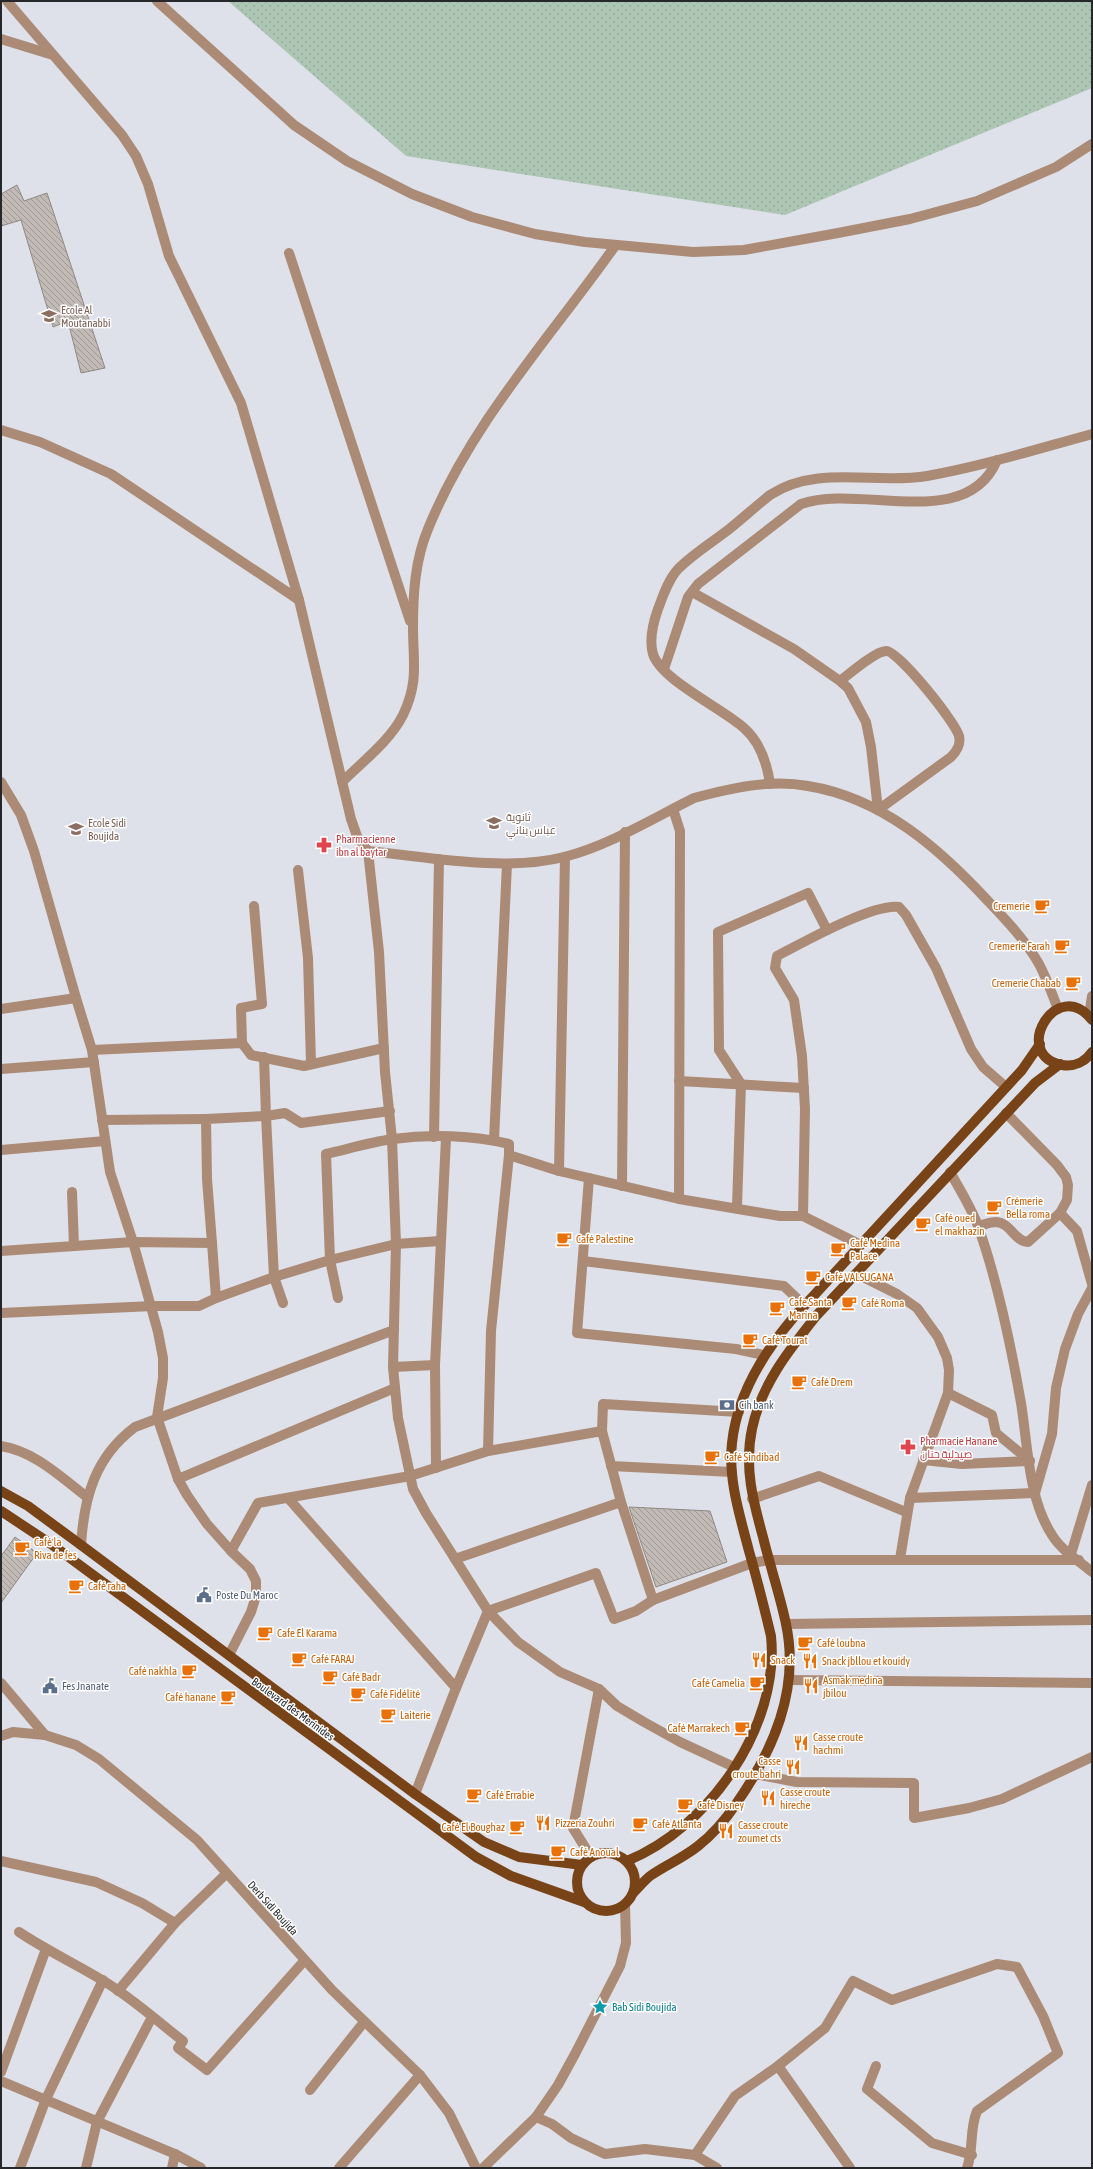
<svg xmlns="http://www.w3.org/2000/svg" width="1093" height="2169" viewBox="0 0 1093 2169" font-family="'Asap Condensed',Cairo,sans-serif">
	<style>
		.grass { fill: url(#grass-dots) }
		.building { fill: url(#building-back-hatch); stroke: #8f8883 }
		.lines { fill: none; stroke-linecap: round; stroke-linejoin: round }
		.minor { stroke: #ab8b76; stroke-width: 10 }
		.major { stroke: #794318; stroke-width: 10 }
		.labels { text-anchor: middle; stroke-width: 3; stroke-linejoin: round; paint-order: stroke }
		.education-label { font-size: 11px; fill: #785e54; stroke: #fff; text-anchor: start }
		.health-label { font-size: 11px; fill: #be3a42; stroke: #fff; text-anchor: start }
		.food-label { font-size: 11px; fill: #c56008; stroke: #fff; text-anchor: start }
		.service-label { font-size: 11px; fill: #4e5e75; stroke: #fff; text-anchor: start }
		.street-label { font-size: 11px; fill: #25272a; stroke: #fff }
		.culture-label { font-size: 11px; fill: #0d838f; stroke: #fff; text-anchor: start }
	</style>
	<defs>
		<pattern id="grass-dots" width="8" height="8" patternUnits="userSpaceOnUse"><rect width="8" height="8" fill="#adc6b3"/><path d="M2 2h.1M6 6h.1" fill="none" stroke="#95aa9a" stroke-width="1.8" stroke-linecap="round"/></pattern>
		<pattern id="building-back-hatch" width="6" height="6" patternUnits="userSpaceOnUse"><rect width="6" height="6" fill="#c2bbb5"/><path d="M-1 5l2 2M0 0l6 6M5-1l2 2" fill="none" stroke="#9d9893"/></pattern>
	</defs>
	<rect width="100%" height="100%" fill="#dee1e9"/>
	<path class="grass" d="M228,1H1092V88L785,215L406,156Z"/>
	<g class="building">
		<path d="M17,185L24,201L47,193L105,368L81,373L68,321L53,327L21,220L1,226V194Z"/>
		<path d="M629,1507L710,1511L727,1562L656,1587Z"/>
		<path d="M15,1537L37,1553L1,1603V1556Z"/>
	</g>
	<g class="lines">
		<g class="minor">
			<path d="M7,1L122,135L136,156L148,184L169,256L241,403L299,600L351,819L358,839L368,851C429,857 505,872 564,857C608,846 654,818 694,798C731,788 770,779 808,786C882,798 939,848 988,901C1006,920 1026,941 1039,964C1047,979 1052,994 1058,1009"/>
			<path d="M157,1L294,125L347,161L412,194L472,217L535,234L585,242L693,252L744,250L838,233L910,219L977,201L1056,167L1092,144"/>
			<path d="M1,39L53,55"/>
			<path d="M289,253L410,621"/>
			<path d="M1,430L40,442L111,474L299,600"/>
			<path d="M692,592L794,649L840,681L848,688L866,722L871,747L878,810L951,757C957,751 961,745 959,736C956,723 898,650 886,651C876,651 849,674 840,681"/>
			<path d="M664,669L688,597L698,584L801,504C859,483 967,533 997,460"/>
			<path d="M1,782L21,815L34,851L76,998L1,1009"/>
			<path d="M342,782C362,762 390,741 403,715C419,682 413,661 413,627C413,594 415,560 428,529C471,423 550,338 615,246"/>
			<path d="M770,784C767,763 760,742 744,728C722,708 661,680 653,654C649,640 653,623 658,609C663,596 668,580 678,569C693,554 711,543 728,530C743,518 756,506 770,495C818,464 875,485 927,476C983,466 1037,449 1092,434"/>
			<path d="M673,809L680,831L679,1199"/>
			<path d="M368,851L379,952L385,1072L392,1139L396,1244L393,1367L398,1418L413,1489L426,1513L488,1611L518,1642L560,1672L599,1689L617,1706L644,1722L680,1742L734,1767"/>
			<path d="M298,870L308,958L311,1063"/>
			<path d="M76,998L92,1050L110,1172L133,1242L158,1332L163,1358V1378L157,1417L178,1479L187,1495L207,1524L231,1551L250,1569L256,1581V1596L251,1612L229,1655"/>
			<path d="M1089,1016L1092,996"/>
			<path d="M242,1043L241,1008L262,1004L254,906"/>
			<path d="M92,1050L242,1043L251,1055L304,1066L384,1048"/>
			<path d="M264,1057L266,1116L285,1113L301,1123L390,1111"/>
			<path d="M1,1069L94,1062"/>
			<path d="M679,1081L804,1088"/>
			<path d="M102,1120L206,1119"/>
			<path d="M434,1137L439,859"/>
			<path d="M494,1140L507,864"/>
			<path d="M1,1150L105,1141"/>
			<path d="M559,1171L565,857"/>
			<path d="M950,1172C960,1190 971,1207 978,1226C998,1282 1011,1346 1021,1403C1028,1446 1028,1498 1052,1535C1061,1550 1079,1561 1092,1572"/>
			<path d="M589,1178L577,1333L736,1349L764,1355"/>
			<path d="M622,1186L625,832"/>
			<path d="M72,1192L74,1246"/>
			<path d="M737,1207L741,1084L719,1050L718,932L808,893L827,930"/>
			<path d="M1060,1213L1077,1231L1092,1284"/>
			<path d="M803,1216L805,1109L802,1056L794,1000L775,968L777,956C802,943 873,903 899,907L906,915L936,968L971,1049L983,1067L1006,1087"/>
			<path d="M978,1226C984,1225 990,1222 996,1222C1011,1223 1014,1241 1028,1242L1060,1213L1067,1200L1068,1185L1066,1177L1057,1165L1006,1113"/>
			<path d="M212,1243L216,1298"/>
			<path d="M1,1251L133,1242L212,1243L207,1179L206,1119L266,1116L274,1277L283,1303"/>
			<path d="M583,1261L784,1286L804,1305"/>
			<path d="M857,1274L897,1294L917,1308L938,1337L947,1358L949,1370L948,1393L910,1498L900,1559"/>
			<path d="M338,1298L330,1260L326,1154C348,1149 371,1142 393,1139C430,1134 473,1135 509,1144V1155L559,1171L679,1199L780,1216H803L861,1245"/>
			<path d="M1,1313L153,1306H199L216,1298L274,1277L330,1260L396,1244L440,1241"/>
			<path d="M393,1367L435,1365"/>
			<path d="M948,1393L992,1415L996,1433L1030,1461"/>
			<path d="M602,1431L603,1404L739,1412"/>
			<path d="M1,1446C34,1451 61,1477 87,1497"/>
			<path d="M488,1451L491,1331L509,1155"/>
			<path d="M923,1460L962,1464L1030,1461"/>
			<path d="M611,1466L732,1472"/>
			<path d="M436,1468L435,1365L446,1138"/>
			<path d="M178,1479L395,1388"/>
			<path d="M288,1498L456,1688L415,1794"/>
			<path d="M910,1498L1035,1493L1052,1434L1056,1388L1065,1349L1078,1314L1092,1288"/>
			<path d="M752,1499L819,1476L906,1512"/>
			<path d="M81,1545C84,1497 95,1457 135,1427L394,1330"/>
			<path d="M231,1551L258,1503L410,1476L488,1451L602,1431L621,1502L653,1600L752,1563L769,1560H1079"/>
			<path d="M1071,1554L1092,1485"/>
			<path d="M455,1559L621,1502"/>
			<path d="M786,1624L1092,1620"/>
			<path d="M789,1680L1092,1683"/>
			<path d="M1,1683L45,1735"/>
			<path d="M456,1688L488,1611L596,1573L614,1619L636,1611L653,1600"/>
			<path d="M1,1736L13,1732L45,1735L76,1745L99,1759L197,1840L332,1990L420,2075L449,2113L476,2168"/>
			<path d="M755,1774L797,1782L914,1783V1818L969,1808L1002,1799L1092,1757"/>
			<path d="M591,1857L573,1828L599,1689"/>
			<path d="M1,1861L96,1882L142,1903L175,1923"/>
			<path d="M19,1932C46,1950 74,1963 102,1980C131,1997 157,2021 183,2041L178,2048L207,2070L304,1961"/>
			<path d="M118,1991L175,1923L226,1874"/>
			<path d="M876,2066L867,2089L932,2143L972,2155"/>
			<path d="M1,2072L46,1949"/>
			<path d="M1,2081L175,2154L201,2168"/>
			<path d="M310,2090L364,2022"/>
			<path d="M536,2117L552,2124L571,2138L605,2154L645,2149L695,2155L717,2168"/>
			<path d="M695,2155L735,2096L778,2066"/>
			<path d="M20,2168L46,2099L103,1980"/>
			<path d="M86,2168L97,2122L152,2017"/>
			<path d="M172,2168L175,2154"/>
			<path d="M339,2168L420,2075"/>
			<path d="M483,2168L536,2117L558,2085L575,2054L620,1966L626,1943L625,1905"/>
			<path d="M850,2168L778,2066L825,2028L853,1981L892,2000L997,1964L1017,1967L1043,2016L1058,2053L977,2111C969,2130 974,2149 967,2168"/>
		</g>
		<g class="major">
			<path d="M1092,1020C1057,975 1010,1055 1062,1065C1074,1067 1085,1062 1092,1052"/>
			<path d="M1,1491L28,1506L81,1545L415,1794L484,1842L519,1857L582,1865"/>
			<path d="M1,1511L51,1544L476,1857L511,1876L584,1902"/>
			<circle cx="606" cy="1882" r="29"/>
			<path d="M627,1861C709,1828 780,1726 771,1636C764,1607 757,1579 749,1551C740,1516 728,1480 732,1443C737,1395 763,1353 794,1317L1022,1070L1040,1044"/>
			<path d="M634,1892C639,1887 644,1881 650,1876C666,1865 683,1858 698,1846C712,1835 726,1819 736,1804C773,1751 800,1690 786,1624C780,1595 770,1566 763,1537C753,1501 744,1467 752,1429C761,1385 789,1350 817,1315L1035,1083L1060,1064"/>
		</g>
	</g>
	<defs>
		<g id="school-bare" transform="scale(1.2)"><path d="M0-5L7-2L0 1L-7-2ZM-4 1L0 2.5L4 1V4Q0 6-4 4Z" fill="#8d6e63" stroke="#fff" stroke-width="2.5" paint-order="stroke"/></g>
		<g id="pharmacy-bare" transform="scale(1.2)"><path d="M-2-6h4v4h4v4h-4v4h-4v-4h-4v-4h4Z" fill="#e0444e" stroke="#fff" stroke-width="2.5" paint-order="stroke"/></g>
		<g id="cafe-bare" transform="scale(1.2)"><path d="M-5.5-4.5H6V0H3Q3 3.5 0 3.5H-2.5Q-5.5 3.5-5.5 0ZM3-3.2v2h1.7v-2ZM-6 4.5H4V6H-6Z" fill="#e8710a" stroke="#fff" stroke-width="2.5" paint-order="stroke"/></g>
		<g id="bank-bare" transform="scale(1.2)"><path d="M-6-4H6V4H-6ZM0-2.3a2.3 2.3 0 1 0 0 4.6a2.3 2.3 0 1 0 0-4.6Z" fill="#5c6f8a" stroke="#fff" stroke-width="2.5" paint-order="stroke"/></g>
		<g id="civic-bare" transform="scale(1.2)"><path d="M-.6-6.5H3V-4.5H.6V-3L4-1V1h2V6H-6V1h2V-1L-.6-3ZM-1.2 2.5V6h2.4V2.5Z" fill="#5c6f8a" stroke="#fff" stroke-width="2.5" paint-order="stroke"/></g>
		<g id="restaurant-bare" transform="scale(1.2)"><path d="M-5-6h1v4h1v-4h1v4h1v-4h1v5L-1.5 .5V6h-2V.5L-5-1ZM5-6V6H3V1.5H1.5Q1.5-4 5-6Z" fill="#e8710a" stroke="#fff" stroke-width="2.5" paint-order="stroke"/></g>
		<g id="sight-bare" transform="scale(1.2)"><path d="M0-6L1.8-2.2L6-1.7L2.9 1.2L3.7 5.4L0 3.3L-3.7 5.4L-2.9 1.2L-6-1.7L-1.8-2.2Z" fill="#0f9aa8" stroke="#fff" stroke-width="2.5" paint-order="stroke"/></g>
	</defs>
	<g fill-rule="evenodd">
		<use href="#school-bare" x="49" y="316"/>
		<use href="#school-bare" x="494" y="823"/>
		<use href="#school-bare" x="76" y="829"/>
		<use href="#pharmacy-bare" x="324" y="845"/>
		<use href="#cafe-bare" x="1042" y="906"/>
		<use href="#cafe-bare" x="1062" y="946"/>
		<use href="#cafe-bare" x="1073" y="983"/>
		<use href="#cafe-bare" x="994" y="1207"/>
		<use href="#cafe-bare" x="923" y="1224"/>
		<use href="#cafe-bare" x="564" y="1239"/>
		<use href="#cafe-bare" x="838" y="1249"/>
		<use href="#cafe-bare" x="813" y="1277"/>
		<use href="#cafe-bare" x="849" y="1303"/>
		<use href="#cafe-bare" x="777" y="1308"/>
		<use href="#cafe-bare" x="750" y="1340"/>
		<use href="#cafe-bare" x="799" y="1382"/>
		<use href="#bank-bare" x="727" y="1405"/>
		<use href="#pharmacy-bare" x="908" y="1447"/>
		<use href="#cafe-bare" x="712" y="1457"/>
		<use href="#cafe-bare" x="22" y="1548"/>
		<use href="#cafe-bare" x="76" y="1586"/>
		<use href="#civic-bare" x="204" y="1595"/>
		<use href="#cafe-bare" x="265" y="1633"/>
		<use href="#cafe-bare" x="805" y="1643"/>
		<use href="#cafe-bare" x="299" y="1659"/>
		<use href="#restaurant-bare" x="759" y="1660"/>
		<use href="#restaurant-bare" x="810" y="1661"/>
		<use href="#cafe-bare" x="189" y="1671"/>
		<use href="#cafe-bare" x="330" y="1677"/>
		<use href="#cafe-bare" x="757" y="1683"/>
		<use href="#civic-bare" x="50" y="1686"/>
		<use href="#restaurant-bare" x="811" y="1686"/>
		<use href="#cafe-bare" x="358" y="1694"/>
		<use href="#cafe-bare" x="228" y="1697"/>
		<use href="#cafe-bare" x="388" y="1715"/>
		<use href="#cafe-bare" x="742" y="1728"/>
		<use href="#restaurant-bare" x="801" y="1743"/>
		<use href="#restaurant-bare" x="793" y="1767"/>
		<use href="#cafe-bare" x="474" y="1795"/>
		<use href="#restaurant-bare" x="768" y="1798"/>
		<use href="#cafe-bare" x="685" y="1805"/>
		<use href="#restaurant-bare" x="543" y="1823"/>
		<use href="#cafe-bare" x="640" y="1824"/>
		<use href="#cafe-bare" x="517" y="1827"/>
		<use href="#restaurant-bare" x="726" y="1831"/>
		<use href="#cafe-bare" x="558" y="1852"/>
		<use href="#sight-bare" x="600" y="2007"/>
	</g>
	<g class="labels">
		<g class="education-label">
			<text x="61" y="314">Ecole Al<tspan x="61" dy="13">Moutanabbi</tspan></text>
			<text x="506" y="821">ثانوية<tspan x="506" dy="13">عباس بناني</tspan></text>
			<text x="88" y="827">Ecole Sidi<tspan x="88" dy="13">Boujida</tspan></text>
		</g>
		<g class="health-label">
			<text x="336" y="843">Pharmacienne<tspan x="336" dy="13">ibn al baytar</tspan></text>
			<text x="920" y="1445">Pharmacie Hanane<tspan x="920" dy="13">صيدلية حنان</tspan></text>
		</g>
		<g class="food-label">
			<text x="1030" y="910" text-anchor="end">Cremerie</text>
			<text x="1050" y="950" text-anchor="end">Cremerie Farah</text>
			<text x="1061" y="987" text-anchor="end">Cremerie Chabab</text>
			<text x="1006" y="1205">Crémerie<tspan x="1006" dy="13">Bella roma</tspan></text>
			<text x="935" y="1222">Café oued<tspan x="935" dy="13">el makhazin</tspan></text>
			<text x="576" y="1243">Café Palestine</text>
			<text x="850" y="1247">Café Medina<tspan x="850" dy="13">Palace</tspan></text>
			<text x="825" y="1281">Café VALSUGANA</text>
			<text x="789" y="1306">Cafe Santa<tspan x="789" dy="13">Marina</tspan></text>
			<text x="861" y="1307">Café Roma</text>
			<text x="762" y="1344">Café Tourat</text>
			<text x="811" y="1386">Café Drem</text>
			<text x="724" y="1461">Café Sindibad</text>
			<text x="34" y="1546">Café la<tspan x="34" dy="13">Riva de fes</tspan></text>
			<text x="88" y="1590">Café raha</text>
			<text x="277" y="1637">Cafe El Karama</text>
			<text x="817" y="1647">Café loubna</text>
			<text x="311" y="1663">Café FARAJ</text>
			<text x="771" y="1664">Snack</text>
			<text x="822" y="1665">Snack jbllou et kouidy</text>
			<text x="177" y="1675" text-anchor="end">Café nakhla</text>
			<text x="342" y="1681">Café Badr</text>
			<text x="823" y="1684">Asmak medina<tspan x="823" dy="13">jbilou</tspan></text>
			<text x="745" y="1687" text-anchor="end">Café Camelia</text>
			<text x="370" y="1698">Café Fidélité</text>
			<text x="216" y="1701" text-anchor="end">Café hanane</text>
			<text x="400" y="1719">Laiterie</text>
			<text x="730" y="1732" text-anchor="end">Café Marrakech</text>
			<text x="813" y="1741">Casse croute<tspan x="813" dy="13">hachmi</tspan></text>
			<text x="781" y="1765" text-anchor="end">Casse<tspan x="781" dy="13">croute bahri</tspan></text>
			<text x="780" y="1796">Casse croute<tspan x="780" dy="13">hireche</tspan></text>
			<text x="486" y="1799">Café Errabie</text>
			<text x="697" y="1809">Café Disney</text>
			<text x="555" y="1827">Pizzeria Zouhri</text>
			<text x="652" y="1828">Café Atlanta</text>
			<text x="738" y="1829">Casse croute<tspan x="738" dy="13">zoumet cts</tspan></text>
			<text x="505" y="1831" text-anchor="end">Café El Boughaz</text>
			<text x="570" y="1856">Café Anoual</text>
		</g>
		<g class="service-label">
			<text x="739" y="1409">Cih bank</text>
			<text x="216" y="1599">Poste Du Maroc</text>
			<text x="62" y="1690">Fes Jnanate</text>
		</g>
		<g class="street-label">
			<text transform="translate(293 1709) rotate(36)" y="4">Boulevard des Merinides</text>
			<text transform="translate(273 1908) rotate(48)" y="4">Derb Sidi Boujida</text>
		</g>
		<g class="culture-label">
			<text x="612" y="2011">Bab Sidi Boujida</text>
		</g>
	</g>
	<rect width="1093" height="2169" fill="none" stroke="#25272a" stroke-width="4"/>
</svg>
